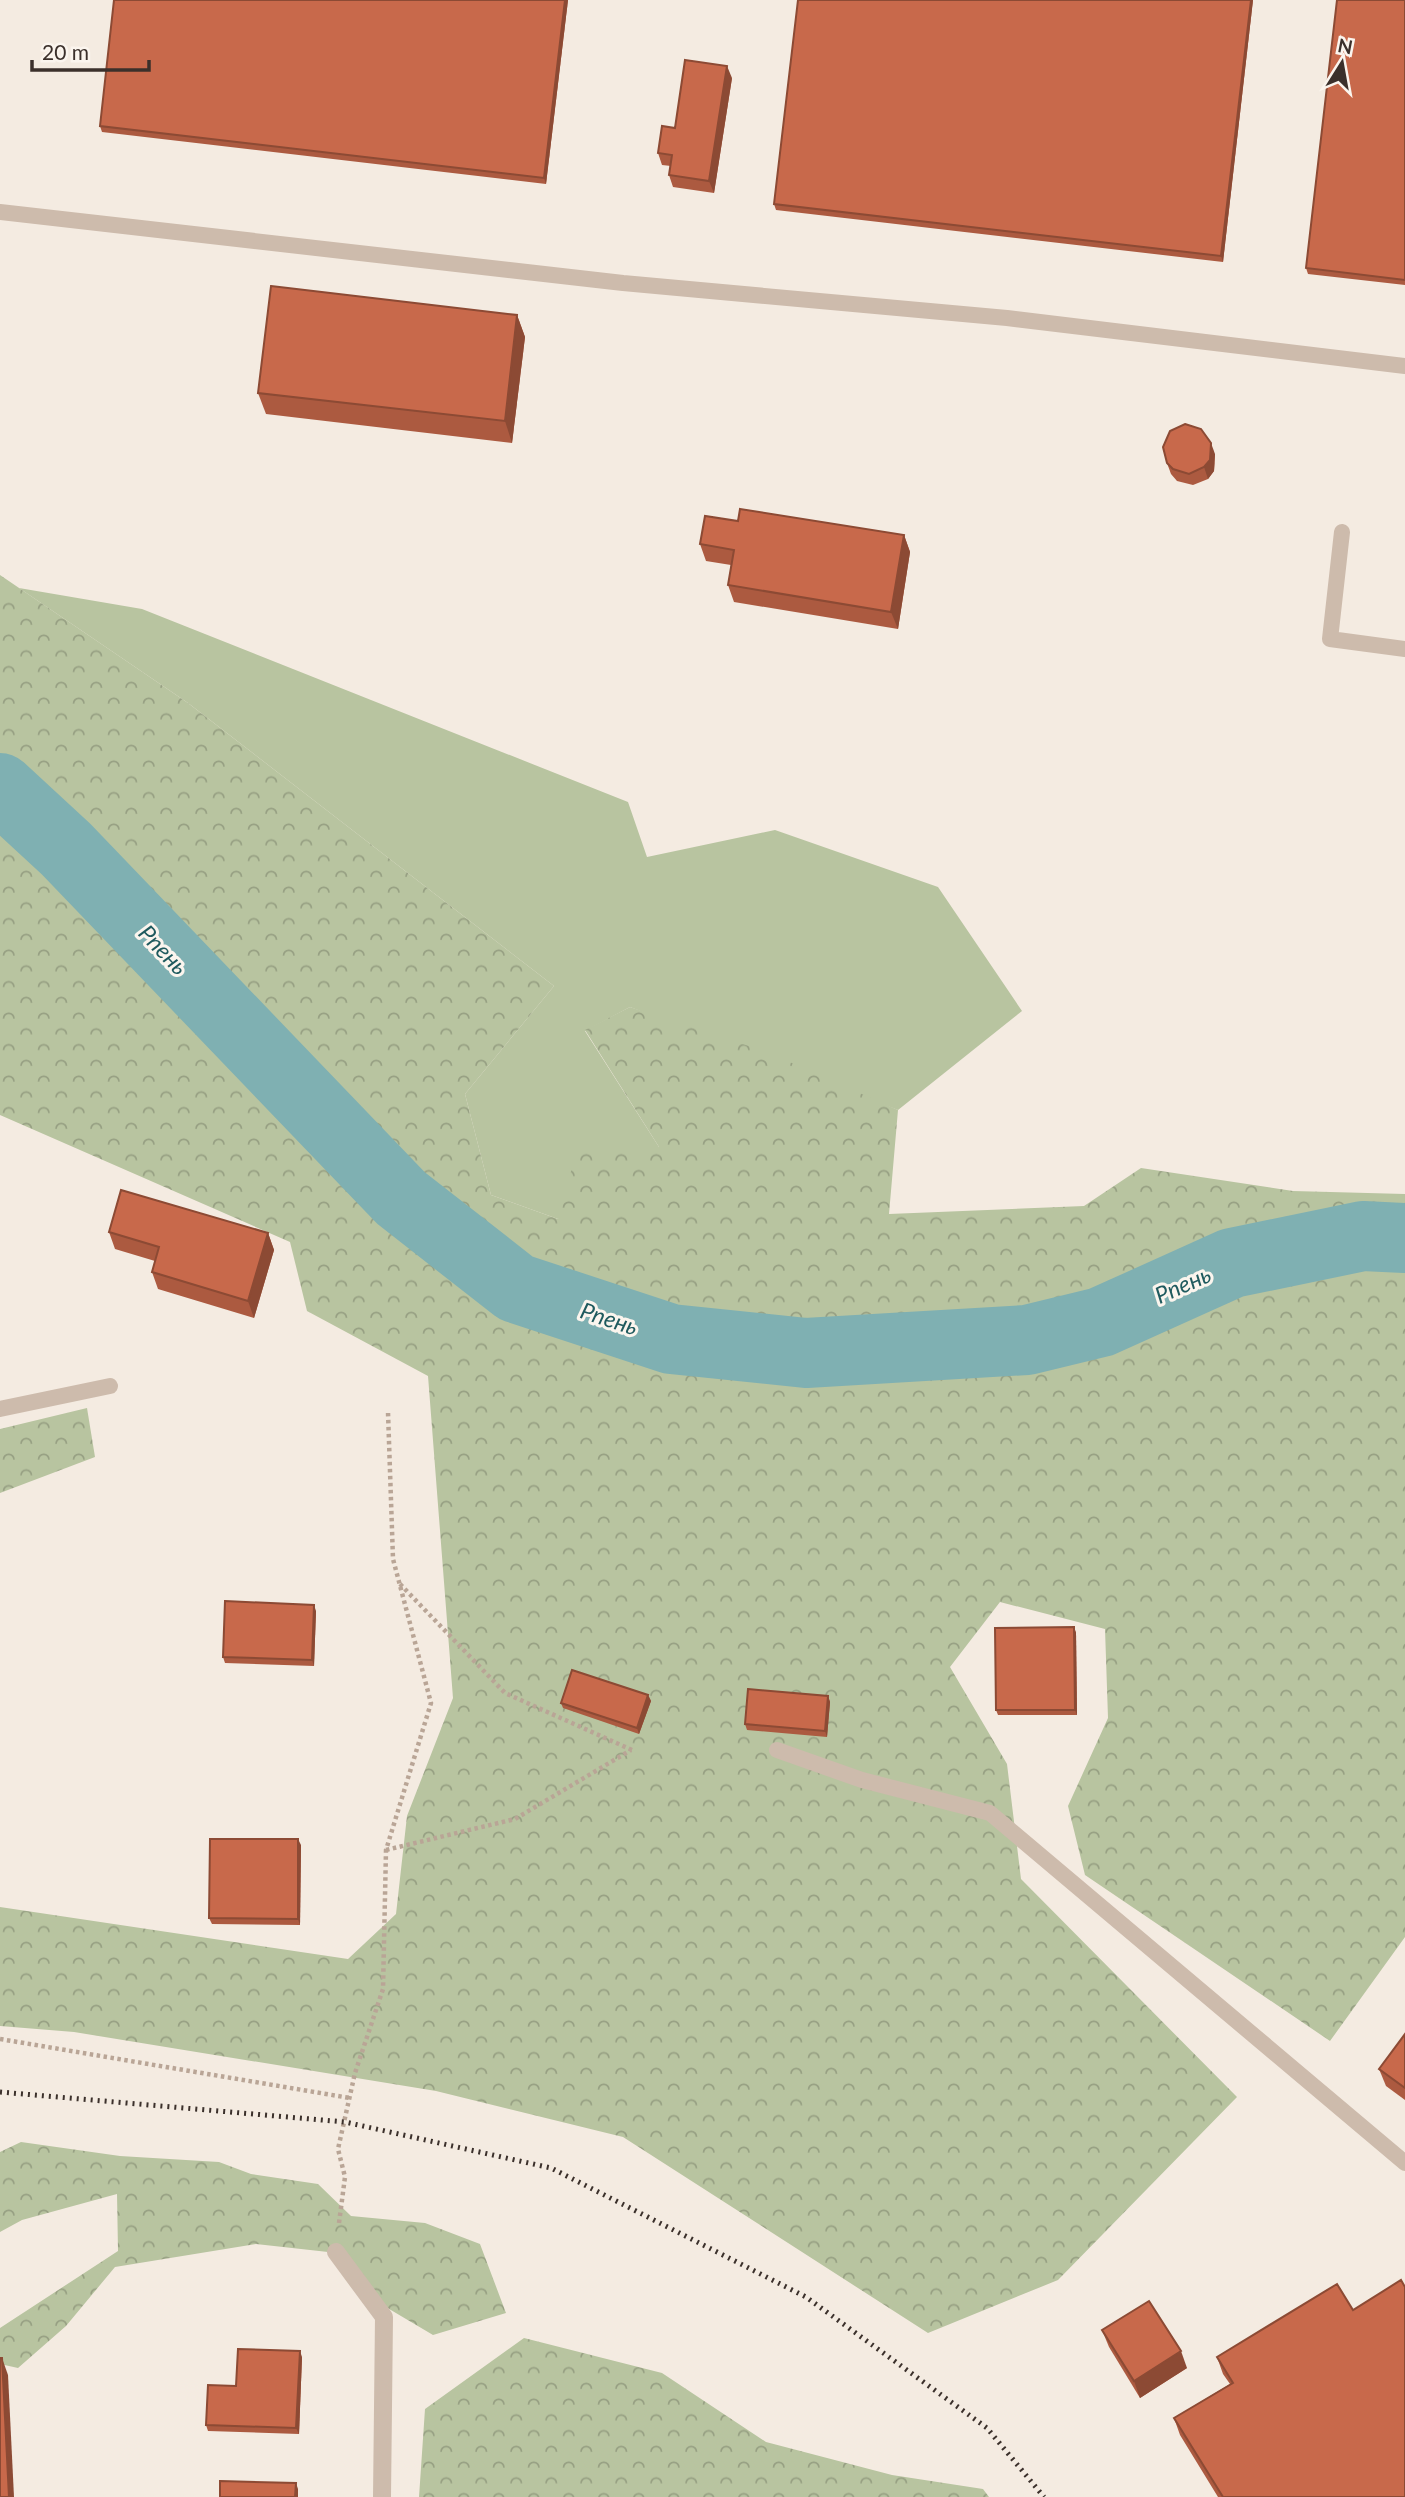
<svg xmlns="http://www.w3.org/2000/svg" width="1405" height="2497" viewBox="0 0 1405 2497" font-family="Lato,sans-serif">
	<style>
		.grass { fill: #b8c4a0 }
		.forest { fill: url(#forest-crowns) }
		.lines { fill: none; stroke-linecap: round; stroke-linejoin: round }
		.river { stroke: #7fb0b2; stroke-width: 70 }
		.path { stroke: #b9a596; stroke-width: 4.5; stroke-dasharray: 3.5 3.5; stroke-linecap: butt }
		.lane { stroke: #cdbbac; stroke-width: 16 }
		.street { stroke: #cdbbac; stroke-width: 18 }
		.rail { stroke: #3b302b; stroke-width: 5; stroke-dasharray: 2 5; stroke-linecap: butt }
		.wall { fill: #ac5a40 }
		.shaded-wall { fill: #8c4a34 }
		.building { fill: #c8694b; stroke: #8c4a34; stroke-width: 2 }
		.labels { text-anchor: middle; stroke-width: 6; stroke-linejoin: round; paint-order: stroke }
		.water-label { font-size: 23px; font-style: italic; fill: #1f5a5e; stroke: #fbf5ee }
	</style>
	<defs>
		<pattern id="forest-crowns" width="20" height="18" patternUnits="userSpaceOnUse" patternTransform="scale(1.75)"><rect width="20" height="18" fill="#b8c4a0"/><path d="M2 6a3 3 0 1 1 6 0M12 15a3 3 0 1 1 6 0" fill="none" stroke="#97a083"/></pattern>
	</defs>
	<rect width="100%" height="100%" fill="#f4ebe1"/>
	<path class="grass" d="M19,588L142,609L628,802L647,857L775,830L938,887L1022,1011L898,1110L630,1007L585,1031L659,1147L558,1219L491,1195L465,1094L554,986L188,703Z"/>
	<g class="forest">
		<path d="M0,575L188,703L554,986L465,1094L491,1195L558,1219L576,1153L659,1147L585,1030L630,1007L767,1052L898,1110L889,1214L1084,1206L1141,1168L1293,1191L1405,1194V1937L1330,2041L1085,1875L1068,1806L1108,1718L1105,1629L1000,1602L950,1667L1007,1764L1021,1879L1237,2097L1058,2280L928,2333L623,2137L436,2091L74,2032L0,2026V1907L348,1959L396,1914L407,1816L453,1698L428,1376L307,1311L290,1242L0,1115Z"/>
		<path d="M87,1408L95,1457L0,1493V1429Z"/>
		<path d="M21,2142L120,2156L219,2162L251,2174L318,2184L351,2216L425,2223L480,2244L506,2313L433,2335L374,2300L328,2252L256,2244L115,2267L66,2326L18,2368L0,2364V2328L118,2251L117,2194L22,2220L0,2232V2152Z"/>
		<path d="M524,2338L662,2373L766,2442L892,2475L983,2489L989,2497H419L425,2409Z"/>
	</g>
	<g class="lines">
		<path class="river" d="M0,788L66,849L401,1198L516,1288L671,1339L806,1353L1027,1340L1101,1322L1232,1263L1363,1236L1405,1238"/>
		<g class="path">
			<path d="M400,1584L505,1693L632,1750"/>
			<path d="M386,1850L515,1819L631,1750"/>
			<path d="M0,2039L350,2098"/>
			<path d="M339,2223L345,2177L338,2149L355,2073L383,1989L386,1850L431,1703L393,1559L388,1412"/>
		</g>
		<g class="lane">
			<path d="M0,212L623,283L1007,318L1405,366"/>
			<path d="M1342,532L1330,639L1405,649"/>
			<path d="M0,1409L110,1386"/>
			<path d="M777,1750L862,1780L990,1813L1405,2163"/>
		</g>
		<path class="street" d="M336,2252L384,2317L382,2497"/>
		<path class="rail" d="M0,2092L345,2122L551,2168L806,2297L987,2428L1044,2497"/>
	</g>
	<g class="wall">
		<path d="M114,0H568L546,184L102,132L100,126Z"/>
		<path d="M1253,0L1223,262L776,210L774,204Z"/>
		<path d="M1405,0V285L1308,274L1306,268Z"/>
		<path d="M732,78L714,193L673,187L669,175L671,166L662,165L658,153L675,128Z"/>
		<path d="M517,315L525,337L512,443L266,414L258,393Z"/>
		<path d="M1215,454L1214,471L1208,479L1193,485L1177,481L1171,474L1167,463Z"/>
		<path d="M738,521L904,535L910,552L898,629L734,602L728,585L731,565L706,561L700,544Z"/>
		<path d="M109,1232L268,1233L274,1250L254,1318L158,1289L152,1272L155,1261L115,1249Z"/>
		<path d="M316,1611L314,1666L225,1663L223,1657Z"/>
		<path d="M1074,1627L1076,1633L1077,1715H998L996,1710Z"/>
		<path d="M648,1695L651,1701L639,1734L563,1708L561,1703Z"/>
		<path d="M828,1696L830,1702L827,1737L747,1730L745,1724Z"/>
		<path d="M301,1845L300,1925L212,1924L209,1918Z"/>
		<path d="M1405,2034V2100L1386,2086L1379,2069Z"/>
		<path d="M1353,2310L1405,2497H1218L1180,2435L1174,2418L1230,2384L1223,2374L1217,2357Z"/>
		<path d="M1102,2330L1187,2368L1140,2398L1109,2347Z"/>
		<path d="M302,2357L299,2434L208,2431L206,2425Z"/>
	</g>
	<g class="shaded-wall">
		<path d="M565,0H568L546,184L544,178Z"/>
		<path d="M1251,0H1253L1223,262L1221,256Z"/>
		<path d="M727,66L732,78L714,193L709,181Z"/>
		<path d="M517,315L525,337L512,443L505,421Z"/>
		<path d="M1211,443L1215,454L1214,471L1208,479L1204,467Z"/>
		<path d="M904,535L910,552L898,629L891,612Z"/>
		<path d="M268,1233L274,1250L254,1318L248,1301Z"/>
		<path d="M314,1605L316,1611L314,1666L312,1660Z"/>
		<path d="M1074,1627L1076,1633L1077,1715L1075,1710Z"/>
		<path d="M648,1695L651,1701L639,1734L637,1728Z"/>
		<path d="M828,1696L830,1702L827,1737L825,1731Z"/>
		<path d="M298,1839L301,1845L300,1925L298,1919Z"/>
		<path d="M300,2351L302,2357L299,2434L296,2428Z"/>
		<path d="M1181,2351L1187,2368L1140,2398L1134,2381Z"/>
		<path d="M2,2358L8,2375L14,2497H9Z"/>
		<path d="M296,2483L298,2489V2497H295Z"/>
	</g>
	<g class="building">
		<path d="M114,0H565L544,178L100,126Z"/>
		<path d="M798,0H1251L1221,256L774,204Z"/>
		<path d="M1337,0H1405V280L1306,268Z"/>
		<path d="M685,60L727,66L709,181L669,175L672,155L658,153L662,126L675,128Z"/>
		<path d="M271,286L517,315L505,421L258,393Z"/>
		<path d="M1185,424L1201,429L1211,443L1210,460L1204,467L1189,474L1173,469L1167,463L1163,447L1170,431Z"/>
		<path d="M740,509L904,535L891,612L728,585L734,550L700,544L705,516L738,521Z"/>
		<path d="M121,1190L268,1233L248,1301L152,1272L159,1247L109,1232Z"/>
		<path d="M225,1601L314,1605L312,1660L223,1657Z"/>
		<path d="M1074,1627L1075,1710H996L995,1628Z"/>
		<path d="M572,1670L648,1695L637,1728L561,1703Z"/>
		<path d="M748,1689L828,1696L825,1731L745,1724Z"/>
		<path d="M210,1839H298V1919L209,1918Z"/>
		<path d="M1405,2034V2088L1379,2069Z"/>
		<path d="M1401,2280L1405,2287V2497H1223L1174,2418L1233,2383L1217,2357L1337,2284L1353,2310Z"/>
		<path d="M1149,2301L1181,2351L1134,2381L1102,2330Z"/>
		<path d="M238,2349L300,2351L296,2428L206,2425L208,2385L236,2386Z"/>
		<path d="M0,2358H2L9,2497H0Z"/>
		<path d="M220,2481L296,2483L295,2497H220Z"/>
	</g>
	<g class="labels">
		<g class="water-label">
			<text transform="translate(163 950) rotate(46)" y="8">Рпень</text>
			<text transform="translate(1183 1285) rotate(-24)" y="8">Рпень</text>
			<text transform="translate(609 1319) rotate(18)" y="8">Рпень</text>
		</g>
	</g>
	<g transform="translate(1342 63) rotate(11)" stroke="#fbf5ee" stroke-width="5" paint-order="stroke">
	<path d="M0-5L12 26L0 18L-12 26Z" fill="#3b302b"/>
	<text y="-10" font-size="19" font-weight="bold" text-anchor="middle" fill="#3b302b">N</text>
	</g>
	<path d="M32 60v10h117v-10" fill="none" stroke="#3b302b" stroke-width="3.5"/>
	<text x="42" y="60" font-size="21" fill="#3b302b" stroke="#fbf5ee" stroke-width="5" paint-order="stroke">20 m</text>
</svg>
